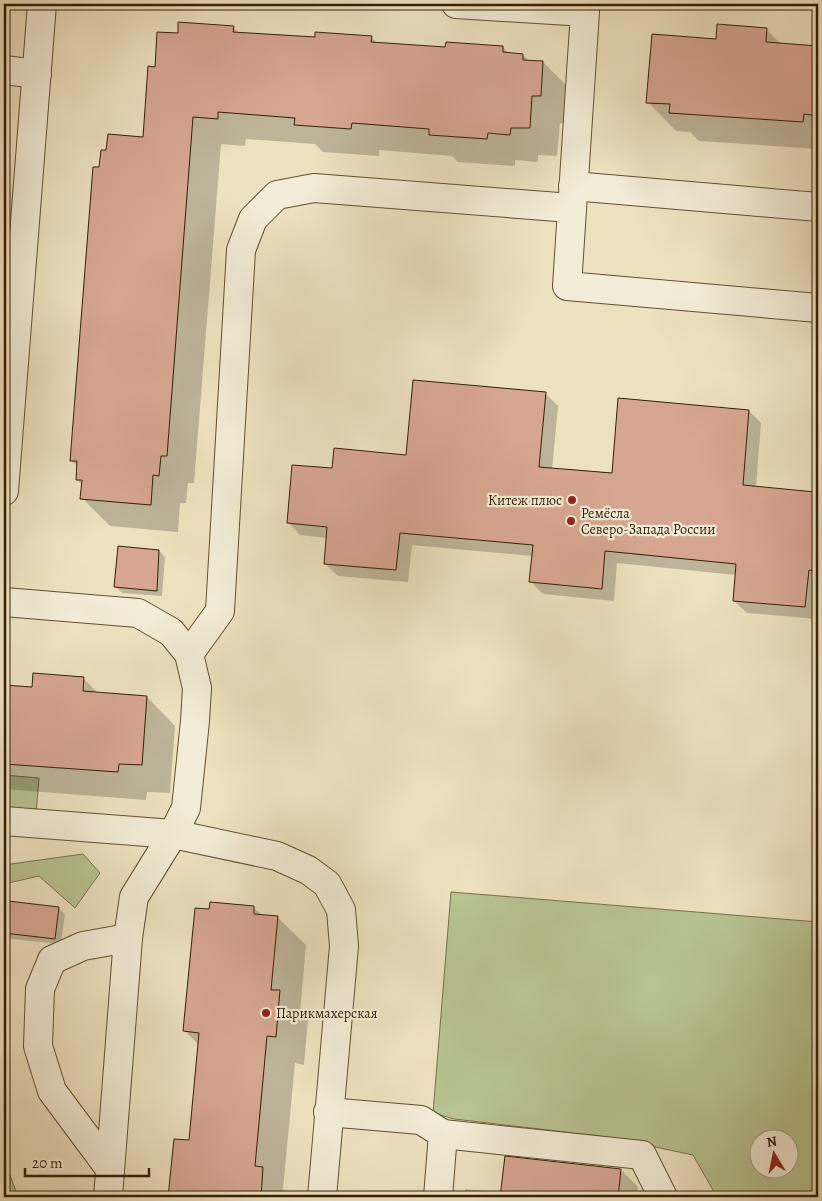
<svg xmlns="http://www.w3.org/2000/svg" width="822" height="1201" viewBox="0 0 822 1201" font-family="Alegreya,serif">
	<style>
		.green { fill: #b8c392; stroke: #76714b; fill-rule: evenodd }
		.shadow { fill: #0003 }
		.building { fill: #d7a692; stroke: #341f04 }
		.lines { fill: none; stroke-linecap: round; stroke-linejoin: round }
		.minor-casing { stroke: #625033; stroke-width: 30 }
		.minor { stroke: #f3ecd6; stroke-width: 28 }
		.poi-dot { fill: #8f2418; stroke: #f3ecd6; stroke-width: 2 }
		.labels { text-anchor: middle; stroke-width: 4.5; stroke-linejoin: round; paint-order: stroke }
		.poi-label { font-size: 14px; fill: #341f04; stroke: #f3ecd6; text-anchor: start }
	</style>
	<rect width="100%" height="100%" fill="#ede2c0"/>
	<filter id="stains"><feTurbulence type="fractalNoise" baseFrequency=".004" numOctaves="4"/><feColorMatrix values="0 0 0 0 .2 0 0 0 0 .09 0 0 0 0 .02 0 0 0 .5 -.17"/></filter>
	<radialGradient id="worn" r=".72"><stop offset=".6" stop-color="#630" stop-opacity="0"/><stop offset="1" stop-color="#630" stop-opacity=".3"/></radialGradient>
	<g class="green">
		<path d="M4,775L39,778L36,815L4,812Z"/>
		<path d="M83,854L100,873L75,908L39,876L4,884V865Z"/>
		<path d="M451,892L818,922V1197H717L693,1155L608,1137L454,1119L433,1113ZM760,1138H790V1168H760Z"/>
		<path d="M4,1175H10L18,1197H4Z"/>
	</g>
	<g class="shadow">
		<path d="M233,27L240,34L316,38L371,37L378,44L446,49L503,47L510,54L523,55L530,62H543L571,90L569,123H560L557,156L538,155V162L515,160V166L458,162L452,156L379,150V156L323,152L315,144L246,139L245,146L221,144L194,483H188L186,503H180L178,532L110,526L82,498L83,485L77,480L78,467L72,461L100,168L108,152L144,138L156,68L179,34Z"/>
		<path d="M766,29L782,45L818,48V149L699,141L690,132L676,131L648,102L717,40Z"/>
		<path d="M545,393L558,406L552,470L613,475L749,411L761,423L756,488L815,494L818,497L817,619L747,613L734,601L736,575L617,563L614,601L543,594L531,582L533,556L412,545L408,582L338,576L325,564L327,538L300,535L288,522L333,470L408,457Z"/>
		<path d="M159,551L165,557L162,596L122,593L116,587Z"/>
		<path d="M83,678L99,694L147,697L175,726L170,793L147,792L146,800L4,789V686L33,689Z"/>
		<path d="M58,908L65,914L61,944L11,939L5,933Z"/>
		<path d="M254,908L262,915L277,917L306,945L300,1012L308,1020L304,1065L295,1063L283,1189L291,1197H169L175,1140L190,1142L199,1045L185,1031Z"/>
		<path d="M621,1170L638,1187L637,1197H465V1189L502,1193Z"/>
	</g>
	<g class="building">
		<path d="M178,22L234,26L233,32L315,37V32L372,36L371,42L445,47L446,42L503,46V52L523,54V60L543,61L541,96H532L530,128H511L510,135L488,133L487,139L429,135V129L352,123L351,129L294,125L295,118L218,112V119L193,117L167,456H161L159,476L153,475L151,505L80,499L82,480H76L77,461H70L93,167H99L101,150H106L108,134L143,137L148,66L155,67L157,32L178,33Z"/>
		<path d="M717,24L767,28L766,42L818,46V116L804,114L803,122L669,113L670,104L646,103L652,34L716,39Z"/>
		<path d="M413,380L546,392L539,467L612,473L618,398L749,410L743,485L815,492L814,512H818V571L809,570L805,607L733,601L736,564L605,551L602,589L529,582L533,545L400,533L396,570L324,564L327,527L287,523L292,465L332,468L334,448L406,455Z"/>
		<path d="M118,546L159,550L157,591L114,587Z"/>
		<path d="M33,673L84,677L83,691L147,696L142,765L119,764L118,772L4,764V685L32,687Z"/>
		<path d="M8,901L59,907L55,939L4,933Z"/>
		<path d="M210,902L254,906V914L278,916L271,990H280L276,1037L267,1036L255,1166L263,1167L261,1197H168L174,1139L189,1140L199,1033L183,1031L195,908L209,909Z"/>
		<path d="M505,1156L621,1169L618,1197H500Z"/>
	</g>
	<g class="lines">
		<g class="minor-casing">
			<g id="minor">
				<path d="M456,4L585,12L567,286L818,308"/>
				<path d="M4,70L37,74"/>
				<path d="M573,186L818,207"/>
				<path d="M4,491L42,4"/>
				<path d="M4,602L138,613L171,632L189,654L197,688L195,721L186,808L173,834L134,897L128,938L108,1197"/>
				<path d="M189,654L220,611L241,250L253,219L277,195L314,188L571,208"/>
				<path d="M4,821L173,834L277,856L308,870L327,884L341,910L344,946L322,1197"/>
				<path d="M328,1112L421,1120L443,1134L438,1197"/>
				<path d="M443,1134L642,1155L663,1197"/>
				<path d="M110,1169L52,1091L38,1046L40,989L52,960L83,946L128,938"/>
			</g>
		</g>
		<use href="#minor" class="minor"/>
	</g>
	<g class="poi-dot">
		<circle cx="572" cy="500" r="5"/>
		<circle cx="571" cy="521" r="5"/>
		<circle cx="266" cy="1013" r="5"/>
	</g>
	<g class="labels">
		<g class="poi-label">
			<text x="562" y="505" text-anchor="end">Китеж плюс</text>
			<text x="581" y="518">Ремёсла<tspan x="581" dy="16">Северо-Запада России</tspan></text>
			<text x="276" y="1018">Парикмахерская</text>
		</g>
	</g>
	<rect width="822" height="1201" fill="none" stroke="#ede2c0" stroke-width="20"/>
	<rect x="5" y="5" width="812" height="1191" fill="none" stroke="#341f04" stroke-width="2.5"/>
	<rect x="10" y="10" width="802" height="1181" fill="none" stroke="#341f04"/>
	<g transform="translate(774 1154) rotate(350)"><circle r="24" fill="#f3ecd6" stroke="#a79a82"/>
	<path d="M0-4L9 19L0 12L-9 19Z" fill="#8f2418"/>
	<text y="-8" font-size="14" font-weight="bold" text-anchor="middle" fill="#341f04">N</text>
	</g>
	<path d="M25 1168v8h124v-8" fill="none" stroke="#341f04" stroke-width="2.5"/>
	<text x="32" y="1168" font-size="15" fill="#341f04" stroke="#f3ecd6" stroke-width="4" paint-order="stroke">20 m</text>
	<rect width="100%" height="100%" filter="url(#stains)"/>
	<rect width="100%" height="100%" fill="url(#worn)"/>
</svg>
